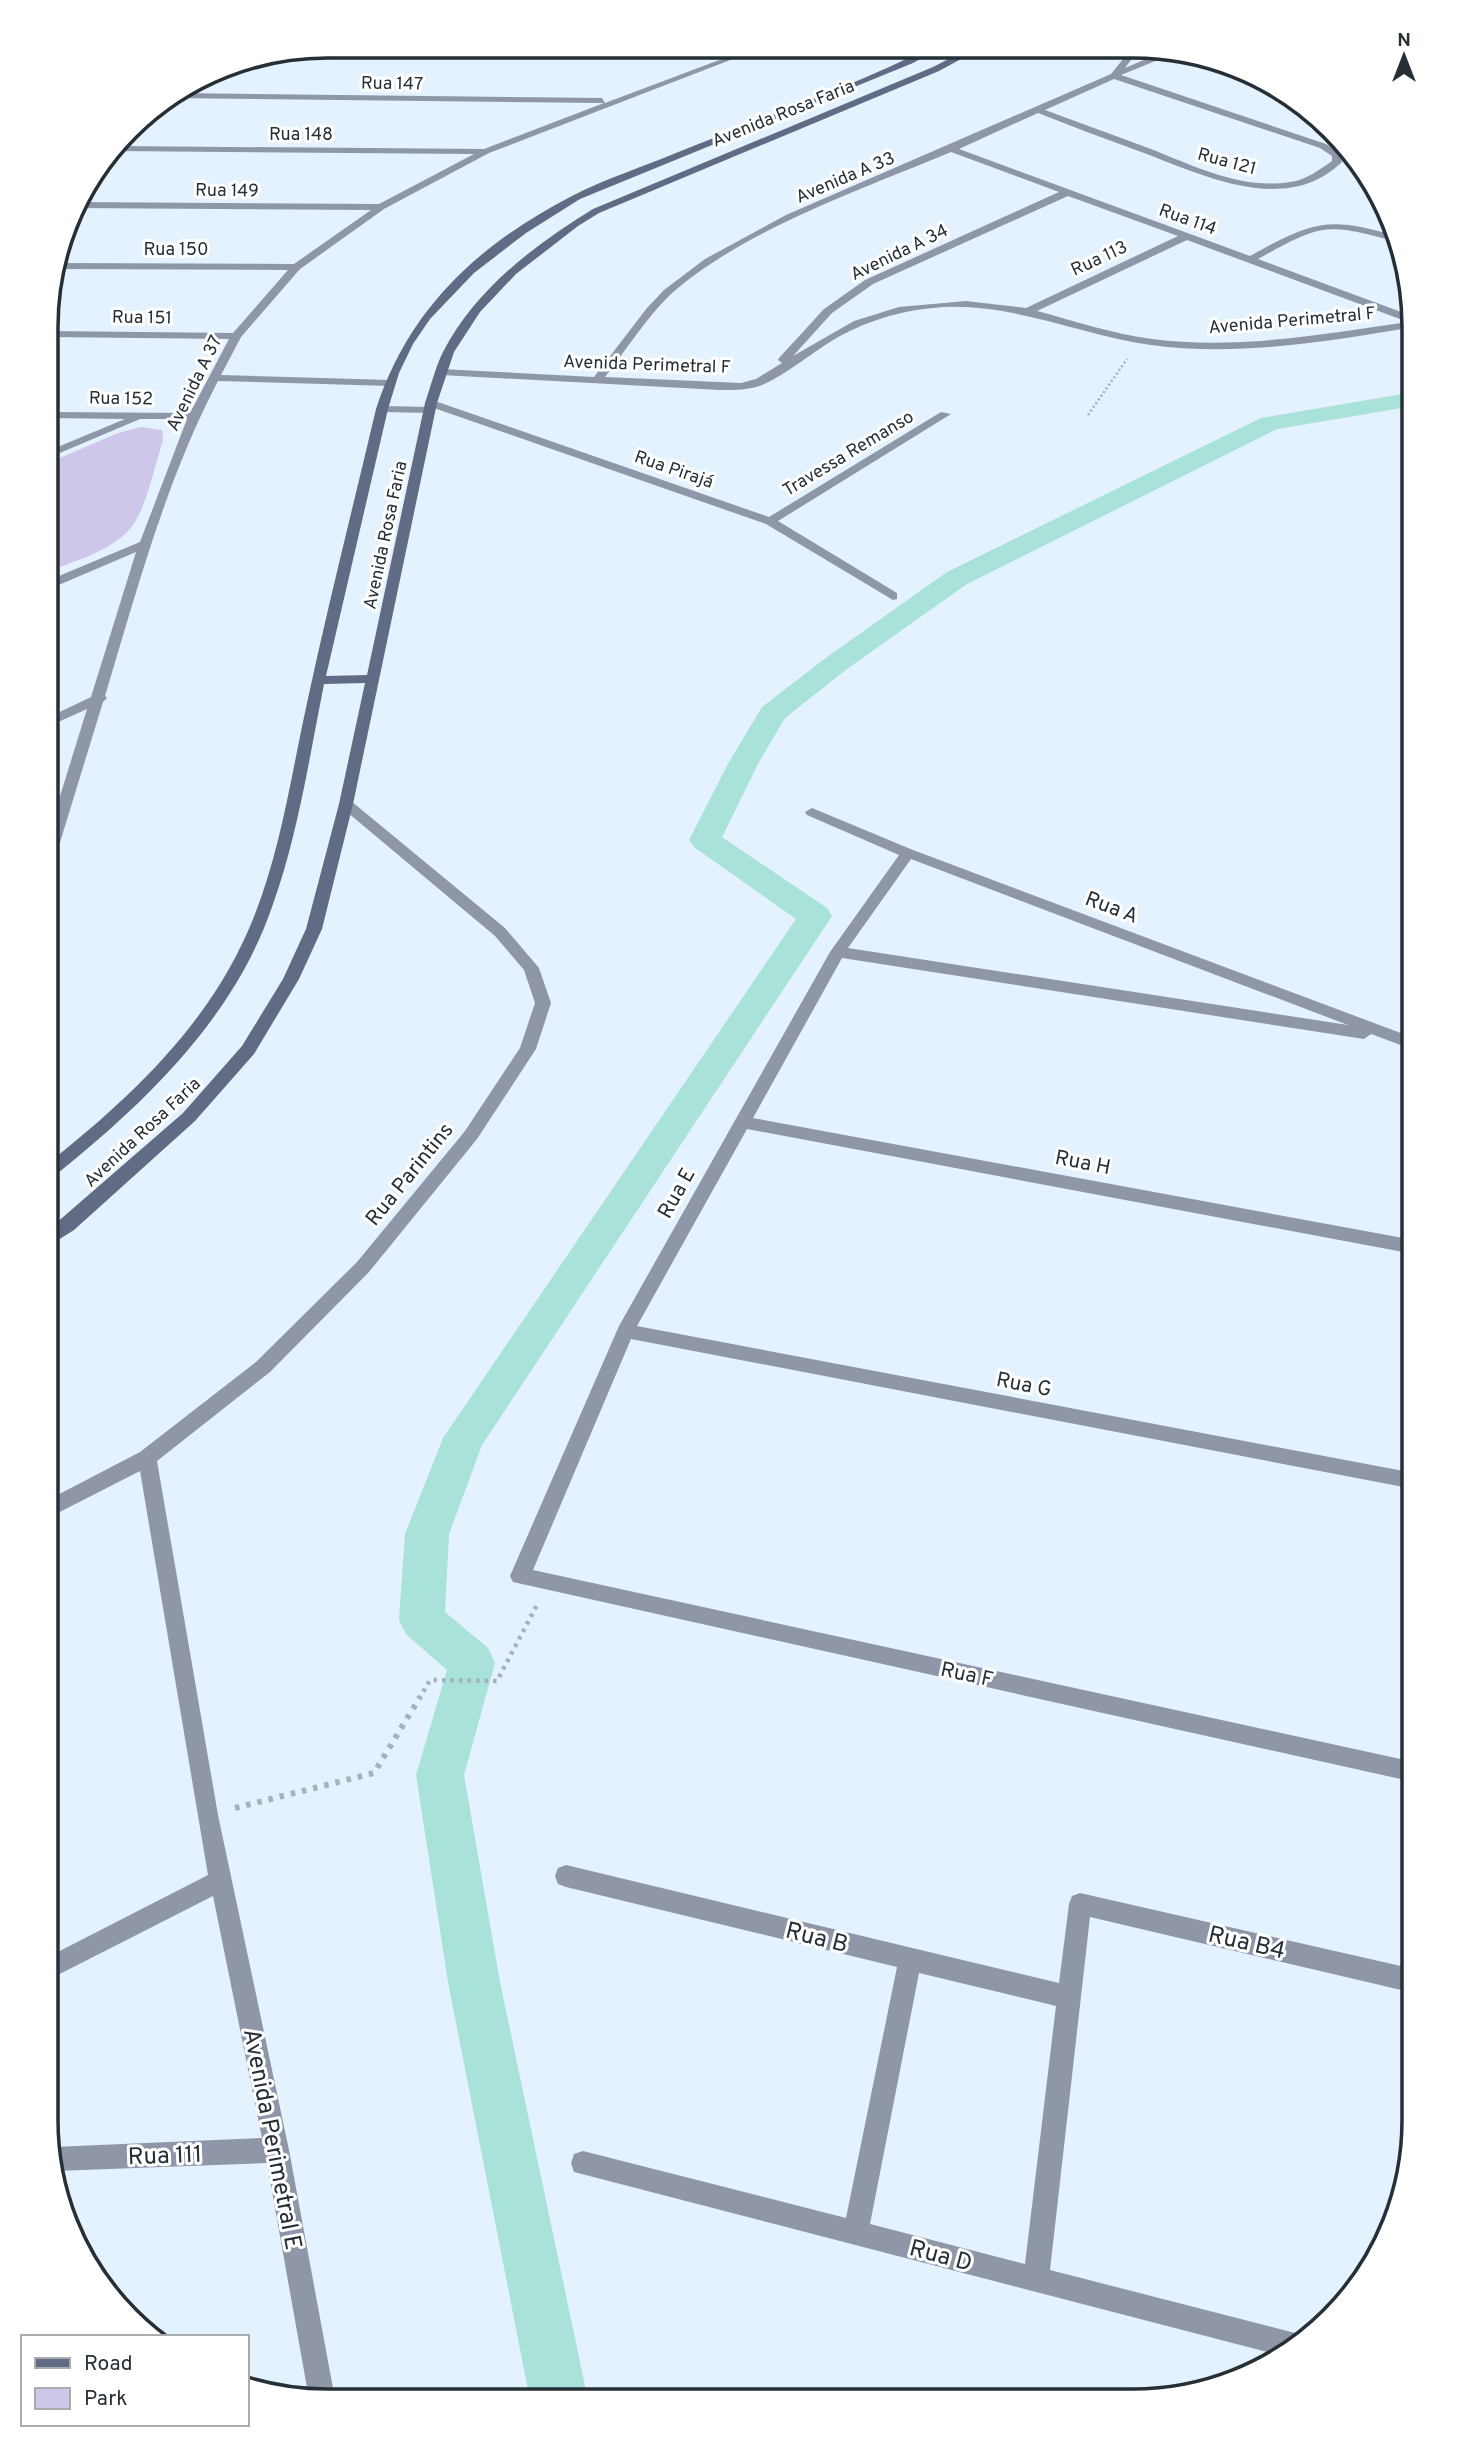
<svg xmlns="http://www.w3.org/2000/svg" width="1460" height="2447" viewBox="0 0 1460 2447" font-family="Overpass,sans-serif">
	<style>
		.green { fill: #cfc7ea }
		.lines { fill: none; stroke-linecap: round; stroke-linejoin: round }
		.canal { fill: #a8e2d9; fill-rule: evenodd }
		.path-far2 { stroke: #a5b2bc; stroke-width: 2.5; stroke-dasharray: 2 2.5; stroke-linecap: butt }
		.path-far1 { stroke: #a5b2bc; stroke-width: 4.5; stroke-dasharray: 3.5 5; stroke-linecap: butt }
		.path { stroke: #a5b2bc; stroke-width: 6; stroke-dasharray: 4.5 7; stroke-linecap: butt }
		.street { fill: #8f96a8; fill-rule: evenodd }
		.secondary { fill: #616b84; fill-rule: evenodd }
		.labels { text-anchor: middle; stroke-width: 6; stroke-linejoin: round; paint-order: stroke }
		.far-street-label { font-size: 18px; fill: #262f36; stroke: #fff }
		.street-label { font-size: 21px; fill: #262f36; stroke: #fff }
		.near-street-label { font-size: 24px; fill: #262f36; stroke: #fff }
		.rim { fill: none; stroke: #262f36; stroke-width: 3.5 }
	</style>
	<rect width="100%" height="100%" fill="#e3f2fe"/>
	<path class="green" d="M141,427L162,430L163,440C155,464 146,512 129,530C109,552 74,561 47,572L48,463L118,433Z"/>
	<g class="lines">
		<path class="canal" d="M1414,392V406L1277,429L967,584L847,669L785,718L759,762L722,837L827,908L832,916L482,1445L449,1534L445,1612L488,1648L495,1663L464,1775L500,1982L588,2400H530L448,1982L416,1775L447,1670L406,1634L399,1620L405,1534L443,1438L796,919L694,847L689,840L729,762L762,707L827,657L947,572L1261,418Z"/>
		<path class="path-far2" d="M1088,415L1127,359"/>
		<path class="path-far1" d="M419,1699L430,1680L497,1681L537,1605"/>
		<path class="path" d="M235,1808L374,1773L420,1697"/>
		<g class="street">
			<path d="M753,47H764L489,153L384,209L300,269L241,337L221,375L390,380L396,383L390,386L218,381C166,480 137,590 105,696L107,698L103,702L54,862L47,867V838L87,709L47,727V718L91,697L136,552L47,590V581L140,542L187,419H140L48,458V451L125,419L48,418V412L190,413L229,339L48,337V331L233,333L288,270L55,269L56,263L294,264L371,210L74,208L75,202L379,204L474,154L114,151L117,146L484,149L604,103L169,98L177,93L602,98L605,103L730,56L299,51L316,48L731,50L735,54Z"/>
			<path d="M1132,48H1140L1125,68L1172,48L1180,51L1121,75L1326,144L1340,153L1342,162C1286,216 1205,176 1144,153C1109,140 1073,127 1038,113L959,149L1250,256C1311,222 1328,215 1396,236L1397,242C1326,223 1323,223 1258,259L1412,316L1414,327C1329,341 1238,357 1151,345C1081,335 1016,304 944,307C906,309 871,319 838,337C814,351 786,375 762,385C749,390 734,390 720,390L441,375L436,372L441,369L594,377L647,308L664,290L705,259L786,215L1111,74ZM1114,79L1320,148L1332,156V161C1319,170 1306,180 1290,182C1242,190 1194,166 1151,149C1116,136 1080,123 1045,110ZM951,152L1059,192L865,280L824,309L779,358L778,360L782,363L756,379L741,383L605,377C626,350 646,318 671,294C743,230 863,189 951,152ZM1068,196L1178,236L1026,308L966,301L899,307L854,321L793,356L832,313L873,284ZM1187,240L1408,322C1324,334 1237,350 1152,339C1113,334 1075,321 1037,311Z"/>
			<path d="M427,401H435L769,517L941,412L951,414L778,521L897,593V599L893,600L766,524L434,408V412L430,413L382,412L376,409L382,406L432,407L427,405Z"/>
			<path d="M346,800L351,801L505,928L539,968L551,1003L536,1049L477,1139L369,1272L270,1372L157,1461L218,1815L289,2150L335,2399H309L267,2163L56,2171L51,2148L53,2147L262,2138L213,1896L46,1981V1958L208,1875L140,1471L46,1519V1501L140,1452L256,1362L357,1262L465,1131L520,1048L535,1003L524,970L495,936L341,807V801Z"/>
			<path d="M812,808L913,850L1414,1038V1050L1371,1034L1364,1039L842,958L753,1118L1414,1240V1254L747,1129L637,1326L1414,1473V1489L631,1339L533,1570L1414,1762V1782L513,1582L510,1576L619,1326L830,952L899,855L807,815L805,812ZM911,859L1348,1025L848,948Z"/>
			<path d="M566,1865L1059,1983L1069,1904L1072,1896L1080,1893L1414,1969V1993L1090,1917L1050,2270L1299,2334L1309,2339L1283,2356L574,2172L571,2163L574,2154L583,2151L846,2218L897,1967L566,1887L558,1884L555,1876L558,1868ZM919,1973L1056,2006L1025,2264L870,2224Z"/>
		</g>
		<path class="secondary" d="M931,47H942L913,63L580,199L526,233L474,273L430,319L413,344L399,373L388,409L326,676L367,675L425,403C431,386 435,368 443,352C476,289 533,246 593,209L933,67L972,47H983L939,71L599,213L578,226L516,274L480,312L454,352L437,403L353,804L322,929L299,979L254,1054L195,1121L74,1230L47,1247V1231L183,1113L242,1046L283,979L306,929L339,804L365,683L324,684C309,759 298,835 272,907C233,1020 143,1105 53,1177L47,1179V1164C122,1105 197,1036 240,948C278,872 289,785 307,703C328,605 353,507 376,409C409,308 479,244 572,196C605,179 642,167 676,153C760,119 849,88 931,47Z"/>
	</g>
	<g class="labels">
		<g class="far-street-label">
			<text transform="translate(392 83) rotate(1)" y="6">Rua 147</text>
			<text transform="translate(783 113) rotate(-22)" y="6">Avenida Rosa Faria</text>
			<text x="301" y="140">Rua 148</text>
			<text transform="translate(1227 161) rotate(15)" y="6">Rua 121</text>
			<text transform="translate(845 177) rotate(-23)" y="6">Avenida A 33</text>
			<text transform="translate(227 190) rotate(1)" y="6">Rua 149</text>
			<text transform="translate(1188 219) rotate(20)" y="6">Rua 114</text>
			<text x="176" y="255">Rua 150</text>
			<text transform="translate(899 252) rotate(-26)" y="6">Avenida A 34</text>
			<text transform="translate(1099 258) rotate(-25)" y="6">Rua 113</text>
			<text transform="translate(142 317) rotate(1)" y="6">Rua 151</text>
			<text transform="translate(1292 320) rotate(-5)" y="6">Avenida Perimetral F</text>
			<text transform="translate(647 364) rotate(2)" y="6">Avenida Perimetral F</text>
			<text transform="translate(194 383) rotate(-64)" y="6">Avenida A 37</text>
			<text transform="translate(121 398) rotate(1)" y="6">Rua 152</text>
			<text transform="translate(848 453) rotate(-31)" y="6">Travessa Remanso</text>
			<text transform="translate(674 469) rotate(19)" y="6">Rua Pirajá</text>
			<text transform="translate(385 535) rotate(-78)" y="6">Avenida Rosa Faria</text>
			<text transform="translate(142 1132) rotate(-43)" y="6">Avenida Rosa Faria</text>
		</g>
		<g class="street-label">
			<text transform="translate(1112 907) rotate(21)" y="7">Rua A</text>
			<text transform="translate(1083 1162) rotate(11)" y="7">Rua H</text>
			<text transform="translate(409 1174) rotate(-51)" y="7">Rua Parintins</text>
			<text transform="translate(676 1193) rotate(-61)" y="7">Rua E</text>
			<text transform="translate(1024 1384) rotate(11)" y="7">Rua G</text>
			<text transform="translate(967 1674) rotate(12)" y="7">Rua F</text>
		</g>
		<g class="near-street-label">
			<text transform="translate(817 1937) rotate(14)" y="8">Rua B</text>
			<text transform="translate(1247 1942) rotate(13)" y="8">Rua B4</text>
			<text transform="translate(273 2139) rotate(79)" y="8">Avenida Perimetral E</text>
			<text transform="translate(165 2155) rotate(-2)" y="8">Rua 111</text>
			<text transform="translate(941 2255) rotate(15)" y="8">Rua D</text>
		</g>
	</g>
	<path d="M0 0H1460V2447H0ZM327 58H1133A269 269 0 0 1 1402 327V2120A269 269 0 0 1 1133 2389H327A269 269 0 0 1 58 2120V327A269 269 0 0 1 327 58Z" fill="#fff" fill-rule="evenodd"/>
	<path class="rim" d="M327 58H1133A269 269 0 0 1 1402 327V2120A269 269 0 0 1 1133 2389H327A269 269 0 0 1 58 2120V327A269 269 0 0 1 327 58Z"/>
	<rect x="21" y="2335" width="228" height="91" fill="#ffffff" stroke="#a8acaf" stroke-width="2"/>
	<rect x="35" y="2358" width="35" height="10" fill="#616b84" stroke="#a8acaf" stroke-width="2"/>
	<text x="84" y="2370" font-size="21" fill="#262f36">Road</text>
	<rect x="35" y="2388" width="35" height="21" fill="#cfc7ea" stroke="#a8acaf" stroke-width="2"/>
	<text x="84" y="2405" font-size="21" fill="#262f36">Park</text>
	<g transform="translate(1404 56)" stroke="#ffffff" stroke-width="5" paint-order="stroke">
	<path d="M0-5L12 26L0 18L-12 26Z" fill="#262f36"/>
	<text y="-10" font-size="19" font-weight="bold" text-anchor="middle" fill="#262f36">N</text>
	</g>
</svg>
